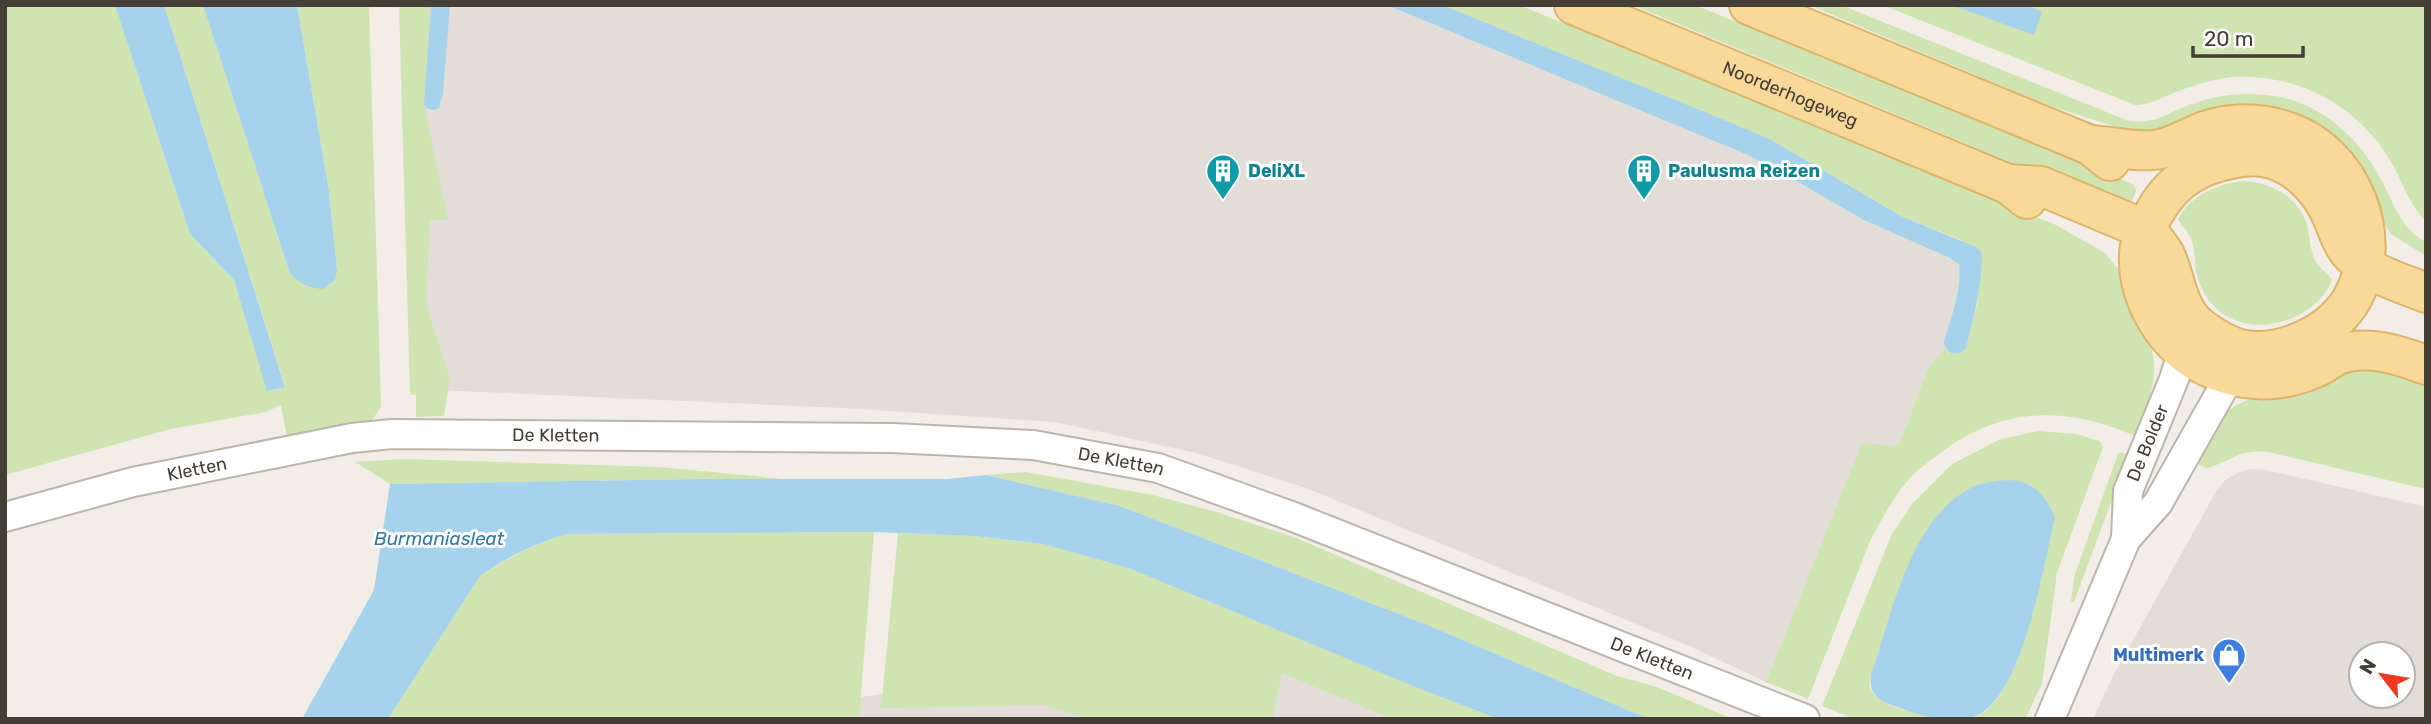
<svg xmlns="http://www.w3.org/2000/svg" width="2431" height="724" viewBox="0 0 2431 724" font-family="Rubik,sans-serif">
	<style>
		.industrial { fill: #e2ddd8; fill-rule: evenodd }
		.green { fill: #d0e4b2 }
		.water { fill: #a6d2ec }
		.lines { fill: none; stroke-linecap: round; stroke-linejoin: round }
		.minor-casing { stroke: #bdb5aa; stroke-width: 32 }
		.primary-casing { stroke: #dcb56b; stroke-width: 42 }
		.minor { stroke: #fff; stroke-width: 28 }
		.primary { stroke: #f8d99a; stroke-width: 38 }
		.labels { text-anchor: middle; stroke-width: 6; stroke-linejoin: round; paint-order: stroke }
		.street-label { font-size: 18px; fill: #453e36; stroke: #fff }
		.culture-label { font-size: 18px; font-weight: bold; fill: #0d838f; stroke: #fff; text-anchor: start }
		.shop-label { font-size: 18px; font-weight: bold; fill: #366cbe; stroke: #fff; text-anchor: end }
		.water-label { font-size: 19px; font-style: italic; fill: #3479a2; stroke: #fff }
	</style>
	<rect width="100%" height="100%" fill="#f2eee7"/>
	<g class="industrial">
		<path d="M415,5H1461L1721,113L1970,264L1945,348L1929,367L1898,446L1862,444L1766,682L1687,645L1306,488L1196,453L1055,422L843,408L435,390L414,308Z"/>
		<path d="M2251,469L2267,470L2426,507V719H2093L2114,674L2217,490L2225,480L2237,473ZM2361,654H2403V696H2361Z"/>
		<path d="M1272,617L1526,719H702L1055,670Z"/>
	</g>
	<g class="green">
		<path d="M5,5H115L190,234L234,280L268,391L285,386L164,5H203L290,274L337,270L329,191L297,5H369L381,407L372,420L353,426L287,437L281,405L266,412L171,429L5,475Z"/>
		<path d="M399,5H431L424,104L448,220H430L426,304L450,379L444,416L416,417V395L410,394Z"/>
		<path d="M1442,5H1519L2028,214L2056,225L2105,253L2122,274L2150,341L2154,361V377L2150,396L2135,436C2065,406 2001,406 1939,454C1929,462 1918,469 1910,478C1893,497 1882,519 1870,541L1808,699L1766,682L1862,443L1898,446L1929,367L1945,348L1949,353L1966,348L1977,304L1982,253L1961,240L1901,216L1770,139Z"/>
		<path d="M1633,5H1695L2107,173L2134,185L2136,191L2131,203L2121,208Z"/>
		<path d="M1809,5H1841L2129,121C2155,124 2165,114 2189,105C2215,95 2241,92 2268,95C2322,101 2362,140 2385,187C2396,209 2403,230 2426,242V256L2391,234L2379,216L2167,131L2135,133L2047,105Z"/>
		<path d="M1882,5H2426V221C2407,203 2402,178 2388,157C2355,104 2295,73 2233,77C2212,79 2191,86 2171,94C2159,99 2149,105 2135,105Z"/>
		<path d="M2243,181C2272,182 2298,197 2307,225C2310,236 2310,248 2314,258C2318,267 2326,272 2332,279C2328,297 2306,313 2290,319C2252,334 2211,320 2198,279C2194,267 2196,254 2192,241C2189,232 2182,227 2178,219C2191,195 2217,184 2243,181Z"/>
		<path d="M2361,367L2426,381V489L2268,452C2237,449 2233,461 2207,468L2195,463C2205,447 2214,425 2227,412C2244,395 2334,373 2361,367Z"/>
		<path d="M2039,431L2076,434L2100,441L2103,447L2057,573L2042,684L2025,719H1969C1974,717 1980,715 1984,712C2016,687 2034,610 2041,572L1958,497L1941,511L1929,528L1901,583L1871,675C1870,681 1868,687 1872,692C1881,708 1925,715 1942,719H1854L1822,706L1891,536L1913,503L1952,464L2001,439Z"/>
		<path d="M2121,452L2128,456L2074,602H2071L2074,577L2118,454Z"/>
		<path d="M404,459L660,467L794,480L703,479L390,484L355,462Z"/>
		<path d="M1026,472L1153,495L1213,511L1294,537L1617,676L1657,687L1733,719H1649L1430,626L1120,506L986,475Z"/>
		<path d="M874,532L859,719H388L480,576C507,558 534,544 566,534Z"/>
		<path d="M898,533L974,536L1043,544L1128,568L1413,686L1499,719H1392L1282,673L1272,719H1088L1044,705L881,708Z"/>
	</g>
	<g class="water">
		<path d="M115,5H164L285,387L267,391L234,280L190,234Z"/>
		<path d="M203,5H297L329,191L337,270L335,280L323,289C309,288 301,284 290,274Z"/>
		<path d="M431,5H450L443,93L439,108L432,110L426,108L424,104Z"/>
		<path d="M1387,5H1442L1712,115L1770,139L1901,216L1976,247L1982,253C1982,285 1974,317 1966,348C1958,357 1945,355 1944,342C1951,318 1962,290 1959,264L1948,257L1864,220L1769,165L1741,152Z"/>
		<path d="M1951,5H2027L2042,12L2034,35Z"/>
		<path d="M986,475L1120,506L1430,626L1649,719H1499L1413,686L1128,568L1043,544L974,536L875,532L566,534C534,544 507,557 480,576L388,719H302L374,590L390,484L703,479H947Z"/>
		<path d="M2007,480C2032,480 2046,495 2055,518C2043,565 2023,703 1971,718C1951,724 1922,716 1903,709C1883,702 1868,699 1871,675C1892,615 1910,515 1975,486C1985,482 1997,481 2007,480Z"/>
	</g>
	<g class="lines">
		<g class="minor-casing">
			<g id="minor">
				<path id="s1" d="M5,517L133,482L352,438L392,434L892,438L1033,445L1158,468L1291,516L1805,719"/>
				<path id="s2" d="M2126,539L2128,491L2174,379L2183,351"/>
				<path d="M2050,719L2126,539L2158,503L2230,376"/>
			</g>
		</g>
		<g class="primary-casing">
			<g id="primary">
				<path id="s3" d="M1574,5L2008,184L2027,199"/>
				<path d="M1749,5L2090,145L2110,161"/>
				<path d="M2008,184L2041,186L2146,230C2153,238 2160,246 2165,255C2177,280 2176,307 2198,326C2212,337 2228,347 2245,350C2285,356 2334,332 2353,297C2386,236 2351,152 2286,131C2255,121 2222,122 2193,136C2180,142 2168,149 2153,150C2132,152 2111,146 2090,145"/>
				<path d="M2426,293C2400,282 2371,275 2351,254C2340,242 2337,226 2330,212C2317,185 2292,161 2262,157C2252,155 2240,157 2231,159C2190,166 2165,188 2148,225C2144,234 2139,245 2139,255C2137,300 2167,348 2208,367C2243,383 2280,384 2315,368C2323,365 2330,358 2338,355C2367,344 2399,355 2426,365"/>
			</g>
		</g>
		<use href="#minor" class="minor"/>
		<use href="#primary" class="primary"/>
	</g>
	<defs>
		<g id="building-pin" transform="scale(1.75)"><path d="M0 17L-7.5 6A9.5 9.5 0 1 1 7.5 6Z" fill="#0f9aa8" stroke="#fff"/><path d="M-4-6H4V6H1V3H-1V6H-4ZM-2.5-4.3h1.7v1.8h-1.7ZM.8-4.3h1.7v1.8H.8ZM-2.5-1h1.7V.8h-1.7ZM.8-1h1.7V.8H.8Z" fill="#fff"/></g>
		<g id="shop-pin" transform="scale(1.75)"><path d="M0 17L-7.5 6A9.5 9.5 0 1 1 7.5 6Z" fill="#3f7fe0" stroke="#fff"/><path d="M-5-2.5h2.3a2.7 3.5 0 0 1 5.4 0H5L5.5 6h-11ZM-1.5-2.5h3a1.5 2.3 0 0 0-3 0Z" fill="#fff"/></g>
	</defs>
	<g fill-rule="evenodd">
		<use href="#building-pin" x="1223" y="171"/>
		<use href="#building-pin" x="1644" y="171"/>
		<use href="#shop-pin" x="2229" y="655"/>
	</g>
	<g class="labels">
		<g class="street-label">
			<text dy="6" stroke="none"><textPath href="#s3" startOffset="234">Noorderhogeweg</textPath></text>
			<text dy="6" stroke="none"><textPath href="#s1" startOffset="560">De Kletten</textPath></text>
			<text dy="6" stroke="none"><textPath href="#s2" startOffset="100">De Bolder</textPath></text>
			<text dy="6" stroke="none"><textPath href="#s1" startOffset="1127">De Kletten</textPath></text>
			<text dy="6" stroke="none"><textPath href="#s1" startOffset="198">Kletten</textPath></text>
			<text dy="6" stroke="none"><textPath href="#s1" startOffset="1694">De Kletten</textPath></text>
		</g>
		<g class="culture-label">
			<text x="1248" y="177">DeliXL</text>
			<text x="1668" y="177">Paulusma Reizen</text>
		</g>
		<g class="shop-label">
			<text x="2204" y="661">Multimerk</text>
		</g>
		<g class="water-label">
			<text x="439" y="545">Burmaniasleat</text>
		</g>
	</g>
	<rect width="2431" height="724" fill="none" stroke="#453e36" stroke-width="14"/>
	<g transform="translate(2382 675) rotate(301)"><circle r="33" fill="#ffffff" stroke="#b5b2af" stroke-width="2"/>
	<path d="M0-5L12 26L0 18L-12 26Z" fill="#ed3923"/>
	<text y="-10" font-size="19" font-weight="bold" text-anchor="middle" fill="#453e36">N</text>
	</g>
	<path d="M2193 46v10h110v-10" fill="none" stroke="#453e36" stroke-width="3.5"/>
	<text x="2204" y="46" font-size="21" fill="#453e36" stroke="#ffffff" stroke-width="5" paint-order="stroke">20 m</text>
</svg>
